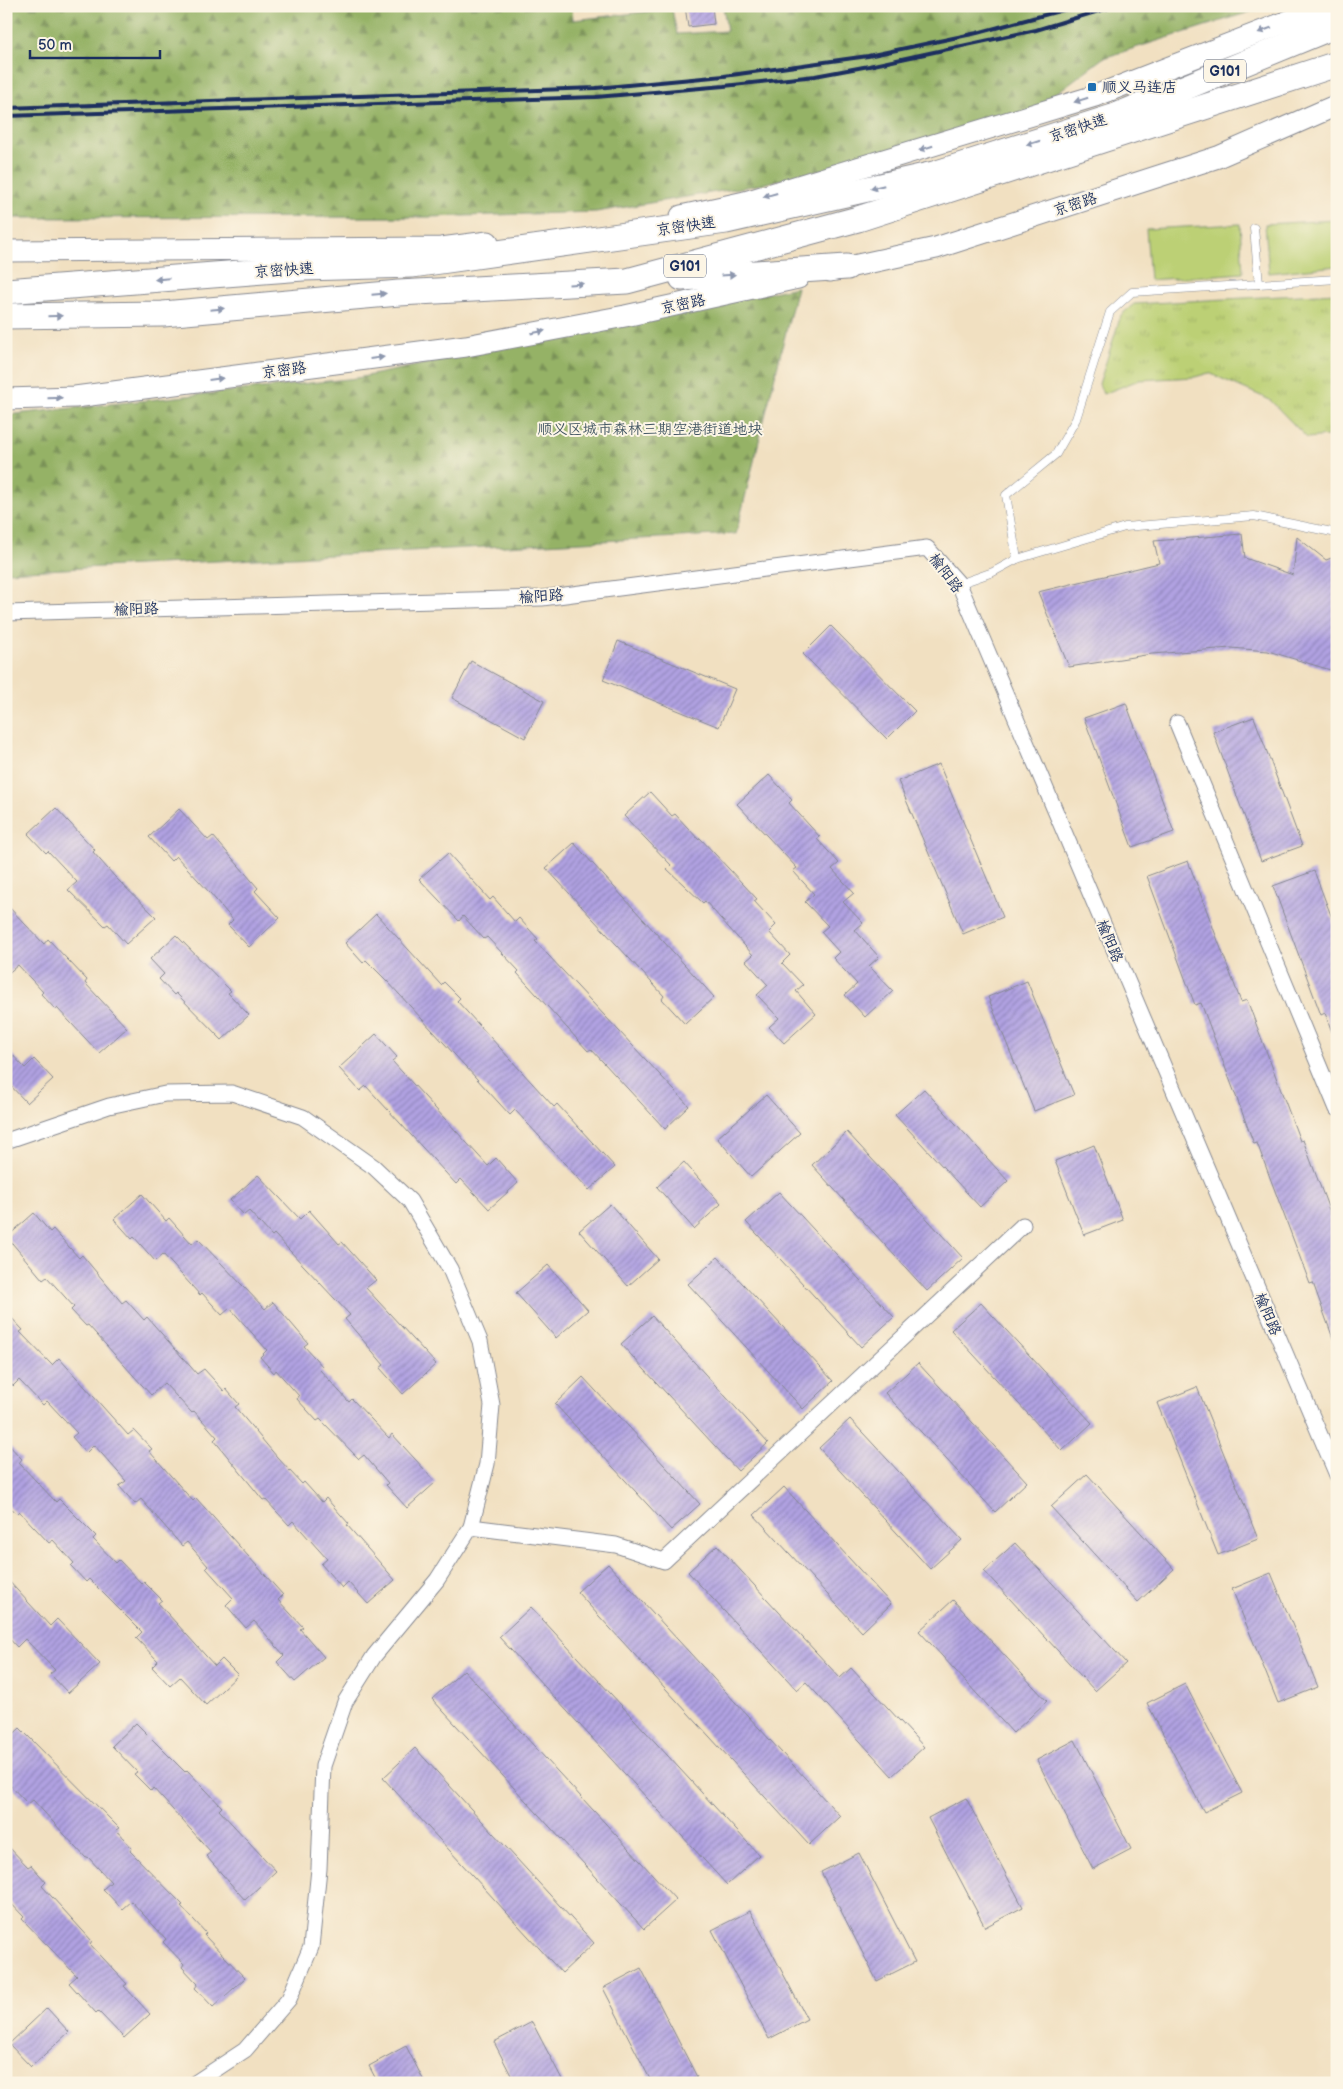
<svg xmlns="http://www.w3.org/2000/svg" width="1343" height="2089" viewBox="0 0 1343 2089" font-family="'Balsamiq Sans','LXGW WenKai TC',sans-serif">
	<style>
		.grass { fill: url(#grass-tufts); stroke: #6c8069 }
		.forest { fill: url(#forest-firs); stroke: #587062 }
		.pitch { fill: #bcd074; stroke: #6c8069 }
		.building { fill: url(#building-hatch) }
		.lines { fill: none; stroke-linecap: round; stroke-linejoin: round }
		.service-casing { stroke: #868890; stroke-width: 9 }
		.minor-casing { stroke: #868890; stroke-width: 17 }
		.secondary-casing { stroke: #868890; stroke-width: 23 }
		.trunk-casing { stroke: #868890; stroke-width: 27 }
		.service { stroke: #fff; stroke-width: 8 }
		.minor { stroke: #fff; stroke-width: 15 }
		.secondary { stroke: #fff; stroke-width: 21 }
		.trunk { stroke: #fff; stroke-width: 25 }
		.rail { stroke: #1b2f5e; stroke-width: 4 }
		.oneway { fill: #8d97ae }
		.poi-dot { fill: #1f6fb2; stroke: #fcf5e5; stroke-width: 2 }
		.labels { text-anchor: middle; stroke-width: 4; stroke-linejoin: round; paint-order: stroke }
		.shield { fill: #fcf5e5; stroke: #5e6a86; stroke-width: 1 }
		.shield-label { font-size: 14px; font-weight: bold; fill: #1b2f5e }
		.poi-label { font-size: 15px; fill: #1b2f5e; stroke: #fcf5e5; text-anchor: start }
		.street-label { font-size: 15px; fill: #1b2f5e; stroke: #fcf5e5 }
		.park-label { font-size: 15px; fill: #435764; stroke: #fcf5e5 }
	</style>
	<defs>
		<pattern id="grass-tufts" width="24" height="20" patternUnits="userSpaceOnUse" patternTransform="scale(1.25)"><rect width="24" height="20" fill="#bcd074"/><path d="M3 7l-1-3M5 7V3M7 7l1-3M15 17l-1-3M17 17v-4M19 17l1-3" fill="none" stroke="#a1b367"/></pattern>
		<pattern id="forest-firs" width="22" height="20" patternUnits="userSpaceOnUse" patternTransform="scale(1.25)"><rect width="22" height="20" fill="#95b266"/><path d="M5 1l3.5 6h-7zM16 11l3.5 6h-7z" fill="#799157"/></pattern>
		<pattern id="building-hatch" width="6" height="6" patternUnits="userSpaceOnUse" patternTransform="scale(1.25)"><rect width="6" height="6" fill="#b1a2e2"/><path d="M-1 1l2-2M0 6l6-6M5 7l2-2" fill="none" stroke="#8f84ba"/></pattern>
	</defs>
	<rect width="100%" height="100%" fill="#fcf5e5"/>
	<filter id="ink" filterUnits="userSpaceOnUse"><feTurbulence type="fractalNoise" baseFrequency=".02" numOctaves="2"/><feDisplacementMap in="SourceGraphic" scale="10" xChannelSelector="R" yChannelSelector="G"/><feConvolveMatrix kernelMatrix="1 2 1 2 8 2 1 2 1" color-interpolation-filters="sRGB"/></filter>
	<filter id="wash" filterUnits="userSpaceOnUse"><feTurbulence type="fractalNoise" baseFrequency=".0096" numOctaves="4" result="noise"/><feDisplacementMap in="SourceGraphic" scale="20" xChannelSelector="R" yChannelSelector="G"/><feGaussianBlur stdDeviation="1.12" result="paint"/><feColorMatrix in="noise" values="0 0 0 0 0 0 0 0 0 0 0 0 0 0 0 0 0 1.4 0 .05"/><feComposite in="paint" operator="in"/></filter>
	<g filter="url(#wash)">
		<rect width="100%" height="100%" fill="#f1e0c1"/>
		<path class="grass" d="M1337,293V435L1307,438L1270,400L1209,373L1195,377L1139,380L1103,394L1099,384L1121,315L1134,304Z"/>
		<g class="forest">
			<path d="M6,6H572L573,20L672,9L677,34L727,31L723,6H1269L1103,58L1014,125L758,185L596,212L429,217L6,218Z"/>
			<path d="M797,287L736,534L6,572V415L357,378Z"/>
		</g>
		<g class="pitch">
			<path d="M1337,220V266L1269,273L1265,224Z"/>
			<path d="M1240,224L1243,273L1150,280L1146,229Z"/>
		</g>
		<g id="blocks">
			<g class="building">
				<path d="M685,6H712L714,24L688,27Z"/>
				<path d="M1242,534L1245,558L1293,575L1297,537L1326,560L1337,556V672L1268,651L1231,648L1152,654L1069,667L1038,592L1159,563L1154,541Z"/>
				<path d="M831,626L915,711L887,739L803,654Z"/>
				<path d="M618,641L735,689L719,727L603,680Z"/>
				<path d="M471,661L544,701L525,738L452,698Z"/>
				<path d="M1126,703L1174,832L1132,847L1084,718Z"/>
				<path d="M1254,717L1302,846L1261,861L1213,732Z"/>
				<path d="M939,764L1003,917L963,934L898,781Z"/>
				<path d="M769,775L792,800L789,803L820,837L817,839L839,863L832,869L854,893L843,902L863,923L855,930L879,957L869,966L893,991L865,1017L845,995L857,984L833,958L839,952L821,932L828,926L805,902L814,894L793,871L797,868L737,804Z"/>
				<path d="M650,792L672,816L675,814L699,840L700,838L757,899L754,901L776,925L769,932L790,955L782,963L803,985L796,991L816,1014L784,1043L769,1027L779,1018L757,995L768,985L746,961L753,955L705,901L703,903L667,869L671,865L624,816Z"/>
				<path d="M56,808L95,850L93,852L115,877L156,917L126,944L108,924L105,926L68,890L77,882L48,851L46,853L28,834Z"/>
				<path d="M179,809L208,840L213,836L258,888L255,891L280,918L249,947L228,925L233,920L210,893L176,856L171,861L149,837Z"/>
				<path d="M574,843L714,997L685,1024L662,999L664,996L546,868Z"/>
				<path d="M448,853L490,900L493,897L515,922L519,918L538,939L535,941L689,1106L665,1129L591,1049L588,1051L517,973L519,971L487,937L484,939L463,916L459,921L419,879Z"/>
				<path d="M1188,861L1241,1002L1247,1000L1300,1141L1303,1140L1337,1231V1344H1335L1313,1283L1310,1284L1257,1143L1254,1144L1201,1003L1195,1005L1147,876Z"/>
				<path d="M1314,871L1337,931V1040H1335L1325,1013L1321,1015L1273,886Z"/>
				<path d="M6,904L44,944L48,939L87,980L85,983L127,1028L99,1053L57,1008L56,1010L41,994L43,992L18,965L6,975Z"/>
				<path d="M376,914L441,985L444,982L460,998L457,1001L554,1107L557,1104L615,1167L589,1190L515,1110L510,1115L388,982L366,960L363,963L345,943Z"/>
				<path d="M176,935L231,991L228,993L249,1015L222,1040L176,993L174,995L159,979L164,974L150,959Z"/>
				<path d="M1027,981L1074,1095L1034,1111L988,997Z"/>
				<path d="M376,1034L397,1057L392,1061L488,1166L496,1158L518,1183L489,1209L461,1179L456,1184L366,1086L360,1091L339,1068Z"/>
				<path d="M6,1048L25,1068L34,1059L53,1079L27,1103L6,1081Z"/>
				<path d="M924,1089L1008,1181L980,1207L895,1115Z"/>
				<path d="M766,1095L800,1133L751,1177L717,1138Z"/>
				<path d="M847,1132L963,1258L927,1291L812,1165Z"/>
				<path d="M1094,1145L1123,1220L1084,1235L1055,1161Z"/>
				<path d="M684,1162L721,1204L694,1229L657,1187Z"/>
				<path d="M258,1175L300,1219L309,1210L339,1244L342,1242L376,1280L366,1288L436,1364L403,1394L380,1368L384,1365L345,1319L350,1315L274,1234L272,1236L249,1211L244,1215L230,1200Z"/>
				<path d="M779,1192L894,1317L861,1347L746,1222Z"/>
				<path d="M142,1194L166,1221L169,1218L192,1244L198,1239L265,1309L273,1302L308,1343L304,1346L323,1367L320,1370L349,1402L352,1399L389,1438L392,1434L436,1482L407,1508L386,1485L388,1483L364,1455L359,1459L320,1419L317,1421L297,1399L299,1396L276,1370L274,1373L260,1357L267,1350L230,1308L222,1315L202,1293L200,1295L163,1254L155,1261L134,1237L132,1239L114,1219Z"/>
				<path d="M610,1204L658,1259L628,1286L579,1231Z"/>
				<path d="M34,1213L50,1232L53,1229L79,1258L82,1255L122,1303L126,1300L144,1320L147,1317L197,1374L204,1369L224,1391L226,1389L239,1404L235,1407L277,1457L302,1484L304,1482L322,1502L326,1498L349,1524L347,1525L395,1580L368,1604L348,1582L342,1588L321,1564L327,1559L293,1521L289,1525L265,1499L263,1500L214,1440L217,1437L194,1411L192,1413L164,1383L151,1395L88,1325L86,1326L71,1310L74,1307L47,1277L43,1280L7,1237Z"/>
				<path d="M718,1257L833,1381L803,1409L688,1284Z"/>
				<path d="M548,1265L588,1310L556,1338L516,1293Z"/>
				<path d="M981,1303L1092,1423L1062,1451L951,1330Z"/>
				<path d="M6,1312L23,1330L20,1332L52,1365L59,1358L128,1435L134,1430L152,1449L149,1451L178,1484L193,1501L196,1498L283,1595L278,1600L303,1627L300,1629L324,1657L295,1682L277,1662L284,1655L254,1621L246,1628L226,1605L233,1598L206,1568L208,1566L187,1542L182,1546L141,1499L135,1504L119,1486L126,1481L94,1445L86,1453L72,1437L77,1433L47,1401L43,1405L19,1380L13,1386L6,1378Z"/>
				<path d="M652,1316L768,1443L738,1471L621,1344Z"/>
				<path d="M918,1363L1027,1482L995,1512L885,1393Z"/>
				<path d="M583,1377L700,1504L671,1530L555,1404Z"/>
				<path d="M1197,1387L1258,1539L1218,1555L1157,1403Z"/>
				<path d="M850,1419L962,1540L930,1569L819,1448Z"/>
				<path d="M6,1442L22,1459L19,1463L56,1502L59,1499L96,1536L93,1539L116,1563L119,1560L142,1584L144,1582L162,1600L158,1603L215,1666L222,1659L238,1675L206,1705L180,1677L170,1686L152,1667L158,1661L136,1638L142,1632L89,1579L86,1582L71,1566L74,1563L53,1540L49,1543L19,1511L16,1514L6,1503Z"/>
				<path d="M1087,1474L1174,1569L1138,1602L1051,1507Z"/>
				<path d="M784,1487L891,1604L862,1632L754,1515Z"/>
				<path d="M1015,1543L1126,1663L1095,1691L984,1571Z"/>
				<path d="M717,1545L840,1678L851,1668L924,1747L892,1776L806,1682L797,1690L688,1572Z"/>
				<path d="M608,1564L840,1816L809,1845L577,1592Z"/>
				<path d="M1271,1573L1318,1687L1278,1703L1232,1589Z"/>
				<path d="M6,1578L50,1626L57,1619L100,1664L68,1693L50,1674L55,1670L25,1639L17,1647L6,1635Z"/>
				<path d="M953,1600L1047,1701L1013,1733L919,1631Z"/>
				<path d="M531,1607L759,1855L727,1885L499,1637Z"/>
				<path d="M464,1670L676,1900L644,1929L432,1699Z"/>
				<path d="M1185,1684L1242,1793L1204,1812L1147,1703Z"/>
				<path d="M136,1723L185,1772L187,1770L205,1789L222,1807L219,1810L276,1871L245,1900L206,1856L211,1852L153,1788L151,1791L134,1774L137,1772L112,1746Z"/>
				<path d="M20,1728L119,1828L116,1830L132,1848L130,1851L183,1905L181,1906L206,1933L204,1935L245,1978L213,2007L195,1988L198,1984L182,1967L184,1964L163,1942L166,1939L131,1901L122,1909L103,1889L111,1882L88,1857L86,1858L33,1800L28,1804L6,1781V1741Z"/>
				<path d="M1075,1740L1131,1849L1093,1869L1037,1760Z"/>
				<path d="M415,1748L594,1943L562,1973L383,1778Z"/>
				<path d="M966,1798L1023,1907L985,1927L928,1818Z"/>
				<path d="M6,1844L28,1867L31,1865L46,1882L42,1886L92,1941L90,1944L127,1984L124,1986L150,2014L124,2038L98,2011L96,2013L69,1983L77,1976L22,1919L24,1917L6,1898Z"/>
				<path d="M859,1853L915,1962L877,1981L821,1872Z"/>
				<path d="M750,1911L807,2019L769,2039L712,1930Z"/>
				<path d="M641,1968L697,2077L687,2083H652L603,1988Z"/>
				<path d="M47,2008L69,2032L31,2067L9,2044Z"/>
				<path d="M532,2022L564,2083H515L494,2042Z"/>
				<path d="M406,2046L425,2083H378L369,2066Z"/>
			</g>
		</g>
	</g>
	<g filter="url(#ink)">
		<use href="#blocks" fill-opacity="0" stroke="#868890" stroke-width="1"/>
		<g class="lines">
			<g class="service-casing">
				<g id="service">
					<path d="M1254,228L1259,284"/>
					<path d="M1017,559L1006,495L1056,454L1076,419L1110,312L1132,292L1337,279"/>
					<path d="M959,584L993,572L1017,559L1125,527L1254,516L1337,533"/>
				</g>
			</g>
			<g class="minor-casing">
				<g id="minor">
					<path d="M6,613L542,598L927,548L959,584L1337,1475"/>
					<path d="M1177,723L1337,1109"/>
					<path d="M6,1141L109,1106L165,1094L232,1093L303,1117L374,1167L410,1201L450,1269L480,1341L492,1405L487,1464L471,1527L437,1580L374,1656L345,1702L323,1766L319,1869L311,1947L289,1999L245,2050L195,2083"/>
					<path d="M471,1527L616,1545L664,1561L1023,1225"/>
				</g>
			</g>
			<g class="secondary-casing">
				<g id="secondary">
					<path d="M681,216L745,202L1095,96L1327,6"/>
					<path d="M6,251L441,248L488,242"/>
					<path d="M830,271L936,248L1218,157L1337,105"/>
					<path d="M6,399L75,397L466,346L625,316L798,278"/>
				</g>
			</g>
			<g class="trunk-casing">
				<g id="trunk">
					<path d="M682,278L847,267"/>
					<path d="M6,291L303,268L412,265L726,221L934,174L1113,117L1337,25"/>
					<path d="M6,316L163,314L399,293L627,281L858,219L1337,64"/>
				</g>
			</g>
			<use href="#service" class="service"/>
			<use href="#minor" class="minor"/>
			<use href="#secondary" class="secondary"/>
			<use href="#trunk" class="trunk"/>
			<g class="rail">
				<path d="M6,108L596,88L724,76L868,56L977,33L1078,6"/>
				<path d="M6,116L596,97L724,86L815,76L869,66L1036,30L1115,6"/>
			</g>
		</g>
		<defs><path id="oneway-solid" d="M-6-.8H1V-3.2L6.5 0L1 3.2V.8H-6Z" transform="scale(1.25)"/></defs>
		<g class="oneway">
			<use href="#oneway-solid" transform="translate(1265 30) rotate(159)"/>
			<use href="#oneway-solid" transform="translate(1081 100) rotate(163)"/>
			<use href="#oneway-solid" transform="translate(1033 143) rotate(162)"/>
			<use href="#oneway-solid" transform="translate(926 148) rotate(163)"/>
			<use href="#oneway-solid" transform="translate(877 187) rotate(167)"/>
			<use href="#oneway-solid" transform="translate(770 195) rotate(164)"/>
			<use href="#oneway-solid" transform="translate(728 275) rotate(-4)"/>
			<use href="#oneway-solid" transform="translate(162 279) rotate(175)"/>
			<use href="#oneway-solid" transform="translate(576 284) rotate(-3)"/>
			<use href="#oneway-solid" transform="translate(379 294) rotate(-5)"/>
			<use href="#oneway-solid" transform="translate(217 309) rotate(-5)"/>
			<use href="#oneway-solid" transform="translate(55 316) rotate(-1)"/>
			<use href="#oneway-solid" transform="translate(538 332) rotate(-11)"/>
			<use href="#oneway-solid" transform="translate(377 358) rotate(-7)"/>
			<use href="#oneway-solid" transform="translate(216 379) rotate(-7)"/>
			<use href="#oneway-solid" transform="translate(55 398) rotate(-1)"/>
		</g>
	</g>
	<rect class="poi-dot" x="1087" y="82" width="10" height="10" rx="2.5"/>
	<g class="labels">
		<g class="shield">
			<rect x="1204" y="59.5" width="42" height="23" rx="4"/>
			<rect x="664" y="254.5" width="42" height="23" rx="4"/>
		</g>
		<g class="shield-label">
			<text x="1225" y="76">G101</text>
			<text x="685" y="271">G101</text>
		</g>
		<g class="poi-label">
			<text x="1102" y="92">顺义马连店</text>
		</g>
		<g class="street-label">
			<text transform="translate(1078 128) rotate(-18)" y="5">京密快速</text>
			<text transform="translate(1075 204) rotate(-18)" y="5">京密路</text>
			<text transform="translate(686 226) rotate(-8)" y="5">京密快速</text>
			<text transform="translate(284 270) rotate(-4)" y="5">京密快速</text>
			<text transform="translate(683 304) rotate(-12)" y="5">京密路</text>
			<text transform="translate(284 370) rotate(-7)" y="5">京密路</text>
			<text transform="translate(946 573) rotate(53)" y="5">榆阳路</text>
			<text transform="translate(541 596) rotate(-4)" y="5">榆阳路</text>
			<text transform="translate(136 609) rotate(-2)" y="5">榆阳路</text>
			<text transform="translate(1110 941) rotate(67)" y="5">榆阳路</text>
			<text transform="translate(1268 1314) rotate(67)" y="5">榆阳路</text>
		</g>
		<g class="park-label">
			<text x="650" y="434">顺义区城市森林三期空港街道地块</text>
		</g>
	</g>
	<rect width="1343" height="2089" fill="none" stroke="#fcf5e5" stroke-width="25"/>
	<path d="M30 50v8h130v-8" fill="none" stroke="#1b2f5e" stroke-width="2.5"/>
	<text x="38" y="50" font-size="15" fill="#1b2f5e" stroke="#fcf5e5" stroke-width="4" paint-order="stroke">50 m</text>
</svg>
